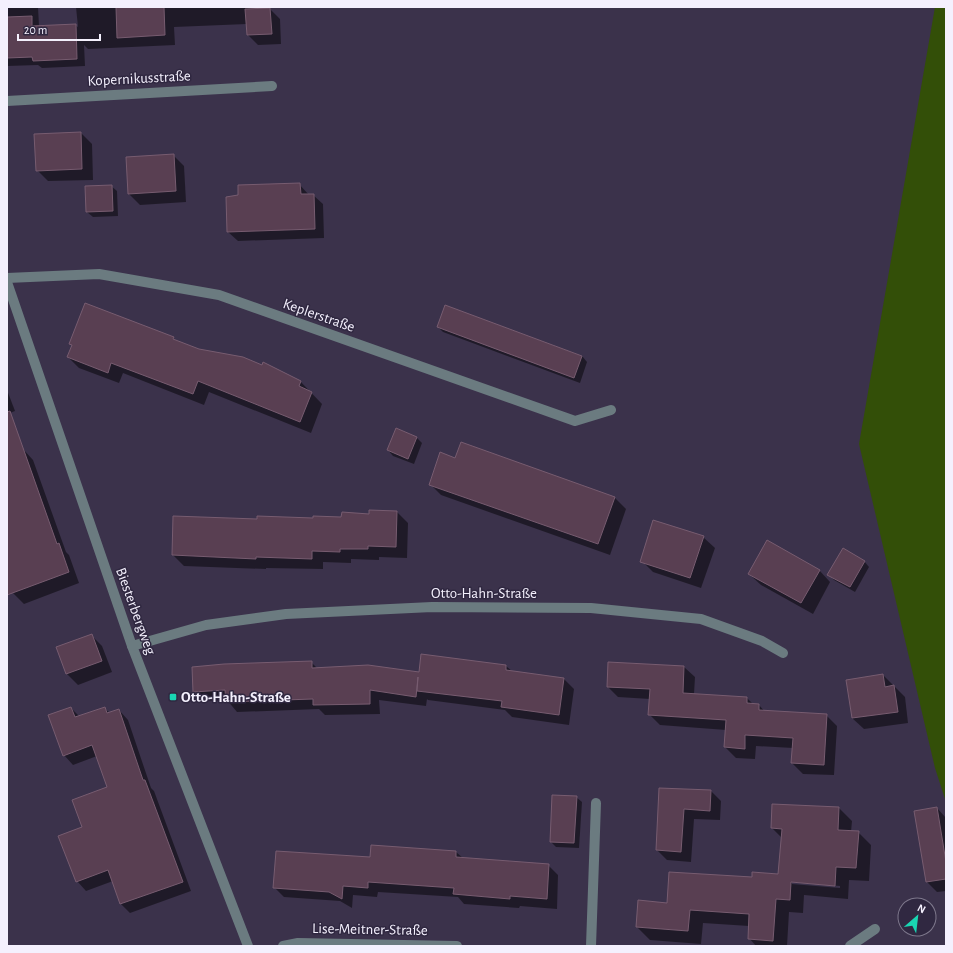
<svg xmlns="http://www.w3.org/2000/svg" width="953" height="953" viewBox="0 0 953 953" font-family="'Alegreya Sans',sans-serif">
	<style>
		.green { fill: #334f08 }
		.shadow { fill: #0007; fill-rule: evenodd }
		.building { fill: #593f52; stroke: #775c70 }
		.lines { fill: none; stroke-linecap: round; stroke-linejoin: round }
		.minor { stroke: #6b7b80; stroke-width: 10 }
		.poi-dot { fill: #19d5b2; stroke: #302841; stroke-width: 1.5 }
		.labels { text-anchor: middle; stroke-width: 3; stroke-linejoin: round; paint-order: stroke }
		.street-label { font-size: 15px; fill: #f4f0fd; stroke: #302841 }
		.poi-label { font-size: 15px; font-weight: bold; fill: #f4f0fd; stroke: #302841; text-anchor: start }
	</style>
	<rect width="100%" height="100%" fill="#3b324b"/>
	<path class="green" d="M935,7H946V802L935,768L859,444Z"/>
	<g class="shadow">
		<path d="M7,7H38L39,26L75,25L78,27L76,7H254L255,9H270L280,19L281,44L258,45L248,35L247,24L174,27L175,45L88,49L84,45L85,66L42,68L38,65L7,66Z"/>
		<path d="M81,133L92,144L93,180L48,181L37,170Z"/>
		<path d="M173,155L184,166L186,202L140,205L129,194Z"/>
		<path d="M299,184L309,195H313L323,204L324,238L238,241L228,232Z"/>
		<path d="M111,186L117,191L118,216L93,217L87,212Z"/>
		<path d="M445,306L582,356L587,362L580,383L443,332L438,327Z"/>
		<path d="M173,338L177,342L199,350L300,381L322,404L311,433L209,392L204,405L123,373L119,383L79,368L68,357L73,346L71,344Z"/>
		<path d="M7,390L15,411L7,414Z"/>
		<path d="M417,438L422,443L414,464L393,456L388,450Z"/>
		<path d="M23,449L33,460L66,552L69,555L79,583L24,604L13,593L7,577V455Z"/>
		<path d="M456,459L615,498L626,509L610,555L441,495L430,484Z"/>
		<path d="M397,512L408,523L407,558L379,557V560L351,559V563L323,562V569L266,568V569L184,566L173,555L258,520L342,518Z"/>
		<path d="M703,537L715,548L701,588L653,572L642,561Z"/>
		<path d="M864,561L869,567L855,592L834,580L829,574Z"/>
		<path d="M819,570L830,582L813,614L761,585L749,574Z"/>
		<path d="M91,635L102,646L112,672L78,685L67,674Z"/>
		<path d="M311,662L317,668L420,673L506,666L513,672L564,679L574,689L569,725L512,717L505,710L428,700L427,699L426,706L379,700L380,714L325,715L319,709L237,712L227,700L204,701L194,691Z"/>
		<path d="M684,667L695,677L694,694L747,698L754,705H759L765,712L826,715L837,726L834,775L803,774L792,763L793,748L756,746L755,759L736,758L725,747L726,730L660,725L649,714L650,699L618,697L608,687Z"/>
		<path d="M883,675L905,697L908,723L864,729L852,718Z"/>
		<path d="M71,708L80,717L104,708L110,713L119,710L128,720L151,788L154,791L191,891L130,913L121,904L113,881L86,891L77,881L83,828L108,788L97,756L73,765L64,755Z"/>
		<path d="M660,789L711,791L721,801L720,820L694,819L691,862L667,860L657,850Z"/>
		<path d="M576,797L582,802L579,848L556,847L551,842Z"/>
		<path d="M839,808L852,821L851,832H858L871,845L869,881L849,880L848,899L804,895L803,913L789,912L787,946H756L749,938V926L703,923L701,944L650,940L637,927L668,904L753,879L779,875L782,838L772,828ZM792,882L840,886V888L792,884Z"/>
		<path d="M937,808L946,818V891L937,892L927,882Z"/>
		<path d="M372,846L456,852L463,858L548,865L558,875L557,909L520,906L519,908L464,904L458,897L378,892L377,897L353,895L352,908L340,901L284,897L274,887L371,858Z"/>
	</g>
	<g class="building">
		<path d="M116,7H164L165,35L117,38Z"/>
		<path d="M270,8L272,34L247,35L245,9Z"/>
		<path d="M32,16V26L76,24L77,59L33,61L32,57L7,58V17Z"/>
		<path d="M81,132L82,169L36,171L34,134Z"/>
		<path d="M174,154L176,191L128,194L126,157Z"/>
		<path d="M300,183L301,194H314L315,229L227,232L226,197L238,195V185Z"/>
		<path d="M112,185L113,211L86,212L85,186Z"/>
		<path d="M85,303L174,337L173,339L199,349L243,357L262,365L263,362L301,381L299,386L312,392L300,422L198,381L193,394L111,363L108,373L67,357L72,345L69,344Z"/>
		<path d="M445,305L582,356L574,378L437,327Z"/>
		<path d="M10,411L57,544L59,543L69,572L7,595V412Z"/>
		<path d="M396,428L417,437L408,459L387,450Z"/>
		<path d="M461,442L615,497L598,544L429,485L440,452L455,458Z"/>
		<path d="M369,510L397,511L396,547L368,546V549H340V552L312,551V559L256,557V559L172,555L173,516L257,519V516L313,518V516L341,517L342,512L369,514Z"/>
		<path d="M653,520L704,536L690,578L640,562Z"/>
		<path d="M767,540L820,570L801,603L748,574Z"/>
		<path d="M843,548L865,561L850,587L827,575Z"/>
		<path d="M92,634L102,661L66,674L56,647Z"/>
		<path d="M421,654L506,665V670L564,678L559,715L501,707L502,701L417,691L418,677L416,697L370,690V704L313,705V699L226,702L225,690L193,692L192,667L224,664L312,661V668L368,665L419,672Z"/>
		<path d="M608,662L684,666L683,693L747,697V703L759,704V710L827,714L824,765L791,763L793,738L745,735V749L724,747L726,720L648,715L650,689L607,687Z"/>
		<path d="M883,674L885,687L894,685L898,712L852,718L846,680Z"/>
		<path d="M71,707L75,717L105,707L107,713L119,709L143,780H145L183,882L120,904L108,870L76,882L58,836L82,827L72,800L107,787L92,745L63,756L48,715Z"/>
		<path d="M659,788L711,790L710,811L684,809L681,852L656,850Z"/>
		<path d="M552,795L577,796L574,843L550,842Z"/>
		<path d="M772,804L839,807L838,830L859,831L856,868L836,867L835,886L791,882L790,900L776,899L773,941L748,939L749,914L690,910L688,931L636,927L638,900L667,903L669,872L752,877V872L778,874L782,829L771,828Z"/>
		<path d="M937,807L946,862V879L926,882L914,811Z"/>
		<path d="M371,845L456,851V857L549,864L547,899L510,896V899L453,894L454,888L368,882V888L343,886L342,899L329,892L273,888L276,851L370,857Z"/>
	</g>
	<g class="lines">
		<g class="minor">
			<path d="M7,101L272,86"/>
			<path d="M7,278L99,274L219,295L575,421L611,410"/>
			<path d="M7,282L132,646L248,946"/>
			<path d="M132,646L206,625L286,614L432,607L591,608L701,619L762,641L783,653"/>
			<path d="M283,946L298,943L457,946"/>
			<path d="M591,946L596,803"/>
			<path d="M850,946L875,929"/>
		</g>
	</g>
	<rect class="poi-dot" x="169" y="693" width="8" height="8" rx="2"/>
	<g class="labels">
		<g class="street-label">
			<text transform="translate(139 78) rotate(-3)" y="5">Kopernikusstraße</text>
			<text transform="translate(319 315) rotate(19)" y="5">Keplerstraße</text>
			<text x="484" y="598">Otto-Hahn-Straße</text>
			<text transform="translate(136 611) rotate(70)" y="5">Biesterbergweg</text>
			<text transform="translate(370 929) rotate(1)" y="5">Lise-Meitner-Straße</text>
		</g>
		<g class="poi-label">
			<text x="181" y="702">Otto-Hahn-Straße</text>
		</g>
	</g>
	<rect width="953" height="953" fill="none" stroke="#f4f0fd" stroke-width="16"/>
	<g transform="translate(917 917) rotate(28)"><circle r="19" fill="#302841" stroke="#7e788c"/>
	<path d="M0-3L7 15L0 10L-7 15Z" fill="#19d5b2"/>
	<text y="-6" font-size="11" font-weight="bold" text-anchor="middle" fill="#f4f0fd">N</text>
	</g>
	<path d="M18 34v6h82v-6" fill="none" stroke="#f4f0fd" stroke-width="2"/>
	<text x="24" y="34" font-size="12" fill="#f4f0fd" stroke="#302841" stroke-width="3" paint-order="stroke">20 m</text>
</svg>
